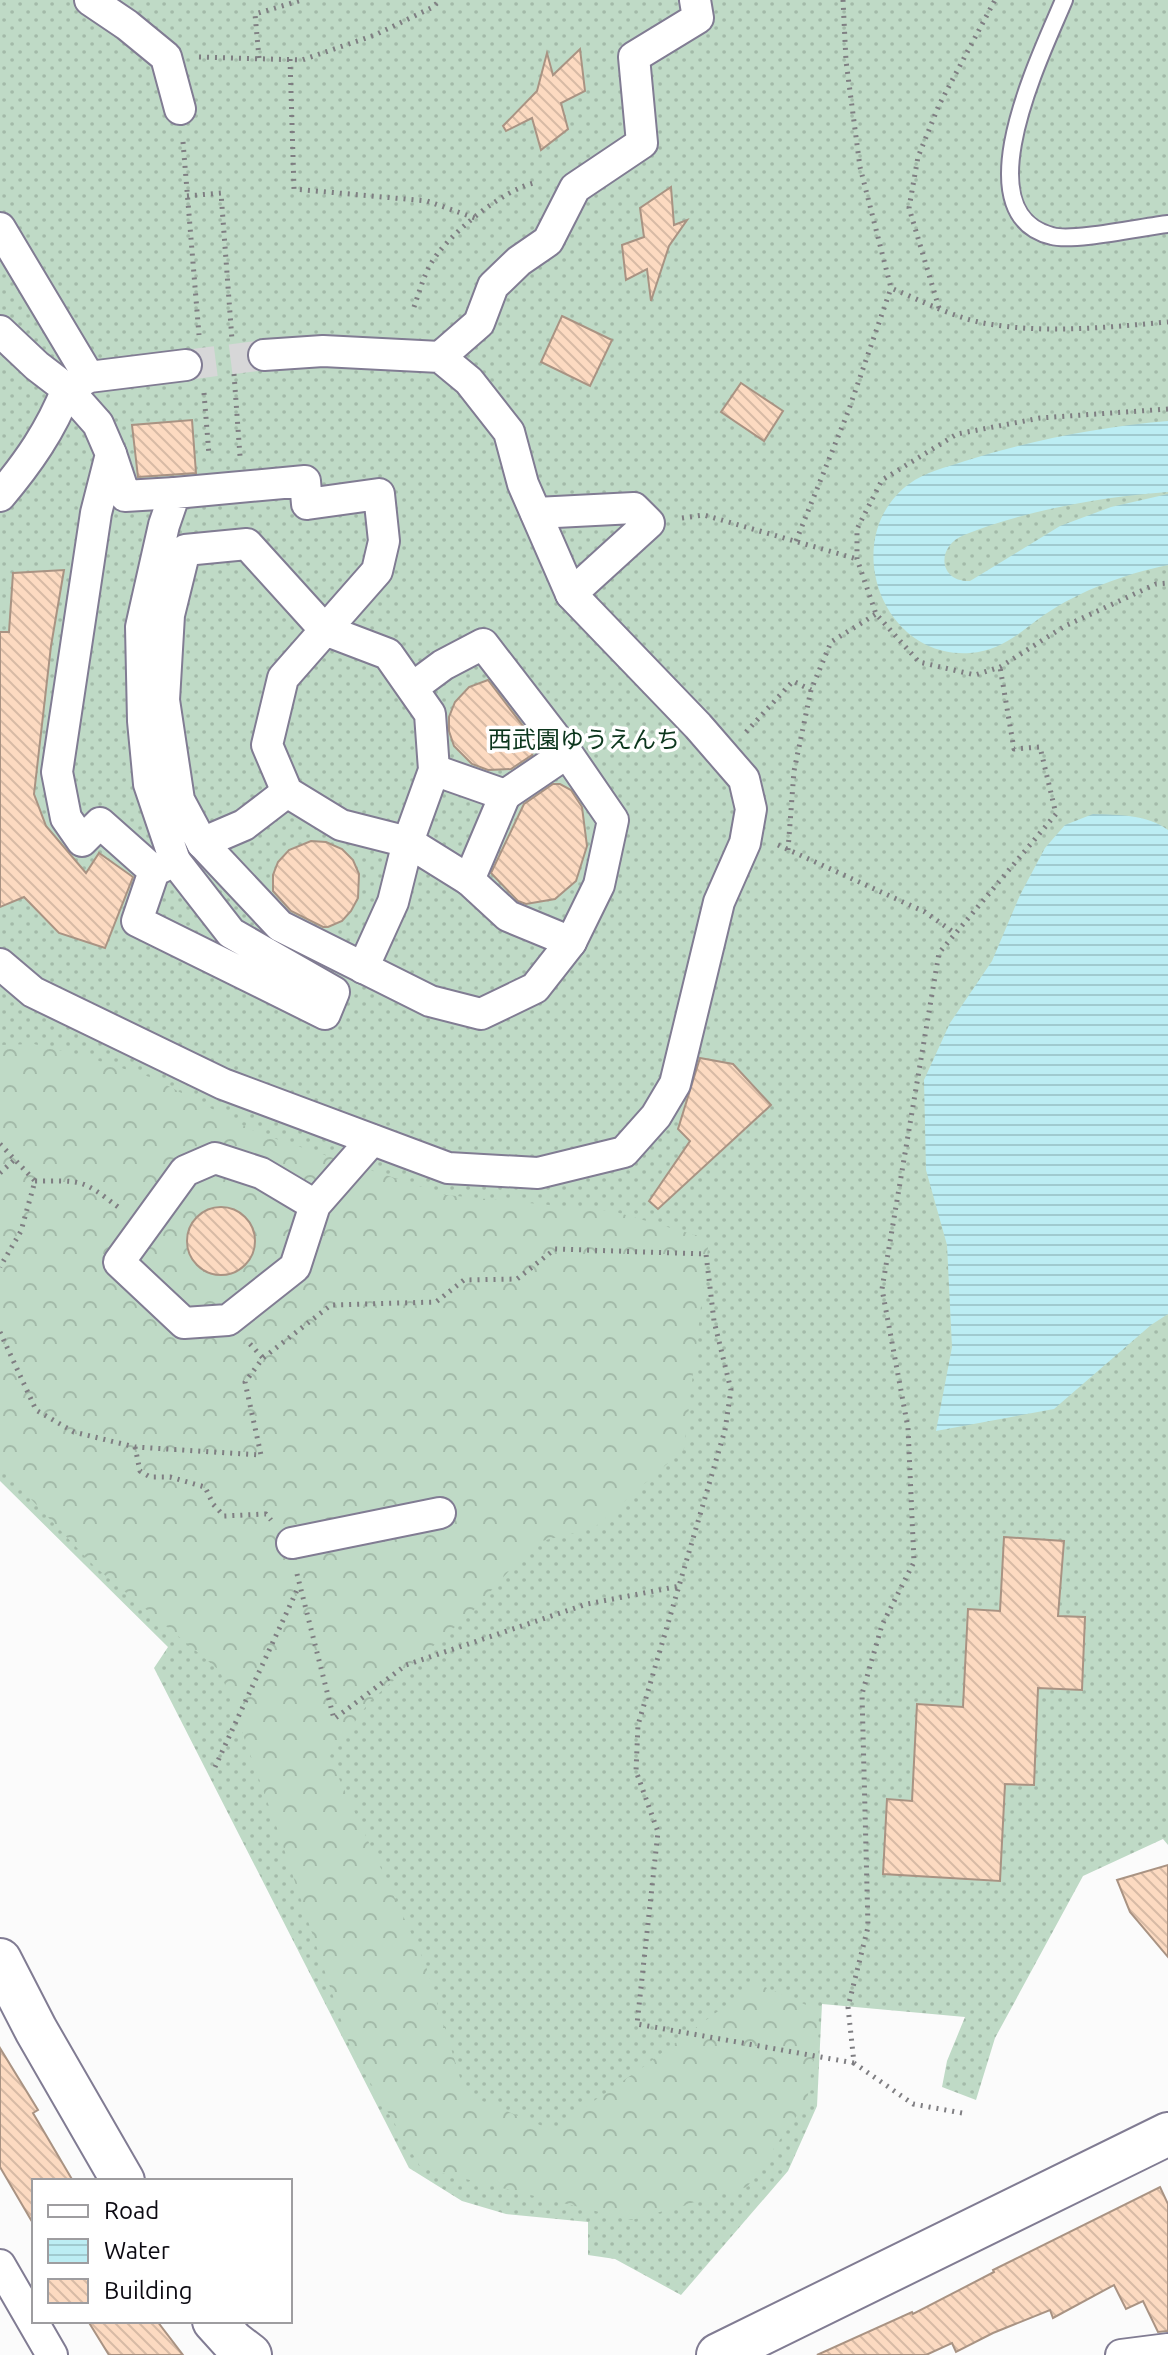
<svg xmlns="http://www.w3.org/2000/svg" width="1168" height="2355" viewBox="0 0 1168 2355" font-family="Ubuntu,'Noto Sans JP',sans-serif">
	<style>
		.grass { fill: url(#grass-dots) }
		.forest { fill: url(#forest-crowns) }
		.water { fill: url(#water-rules) }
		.building { fill: url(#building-back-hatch); stroke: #a99383; stroke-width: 2 }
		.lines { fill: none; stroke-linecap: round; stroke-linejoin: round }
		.street-tunnel { stroke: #d7d7d8; stroke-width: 30; stroke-dasharray: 30 15; stroke-linecap: butt }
		.lane-casing { stroke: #817c93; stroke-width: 20 }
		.street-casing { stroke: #817c93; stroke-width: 34 }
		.secondary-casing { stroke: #817c93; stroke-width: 46 }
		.path { stroke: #7f7e82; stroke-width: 5; stroke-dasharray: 2 6; stroke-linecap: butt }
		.lane { stroke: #fff; stroke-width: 16 }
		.street { stroke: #fff; stroke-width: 30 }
		.secondary { stroke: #fff; stroke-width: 42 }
		.labels { text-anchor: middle; stroke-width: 7; stroke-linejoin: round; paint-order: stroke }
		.park-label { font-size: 24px; fill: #0c361d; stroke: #fff }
	</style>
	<defs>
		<pattern id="grass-dots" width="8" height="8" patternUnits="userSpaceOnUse" patternTransform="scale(2)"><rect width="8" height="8" fill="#bfdac6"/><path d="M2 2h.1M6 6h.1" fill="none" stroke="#a3baa9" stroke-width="1.8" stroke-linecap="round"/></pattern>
		<pattern id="forest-crowns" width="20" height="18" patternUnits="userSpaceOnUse" patternTransform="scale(2)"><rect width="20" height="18" fill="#bfdac6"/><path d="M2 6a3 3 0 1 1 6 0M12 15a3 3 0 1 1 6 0" fill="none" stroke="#a3baa9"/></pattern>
		<pattern id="water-rules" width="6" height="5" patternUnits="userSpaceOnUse" patternTransform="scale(2)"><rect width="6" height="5" fill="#bcedf3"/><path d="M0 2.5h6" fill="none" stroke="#a0cacf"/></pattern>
		<pattern id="building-back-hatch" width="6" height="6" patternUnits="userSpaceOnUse" patternTransform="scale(2)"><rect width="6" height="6" fill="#fcdac1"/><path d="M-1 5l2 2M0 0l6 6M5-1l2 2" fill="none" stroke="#d7baa5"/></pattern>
	</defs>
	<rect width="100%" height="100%" fill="#fbfbfb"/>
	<path class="grass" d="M0,0H1168V1845L1163,1839L1083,1876L995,2038L976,2100L942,2087L947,2061L965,2017L822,2004L817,2106L788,2171L681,2295L615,2259L588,2255V2222L506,2214L462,2201L409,2168L154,1668L168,1647L0,1481Z"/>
	<path class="forest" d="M34,1044L83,1056L153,1078L258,1133L446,1195L612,1211L709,1239L684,1449L594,1528L534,1543L471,1613L370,1701L329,1757L425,1963L465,2094L552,2130L643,2067L756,1983L820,2011L807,2101L747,2187L632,2220L421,2168L351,2050L279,1834L220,1671L94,1566L0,1466V1045Z"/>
	<g class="water">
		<path d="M1168,421V492C1100,497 1027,510 964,535C936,546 938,582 970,581L1060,526L1111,507L1168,494V565C1125,574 1081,590 1044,615C1020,632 1002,651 970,653C881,659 838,537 909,484C925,472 947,467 965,461C1031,440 1099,427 1168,421Z"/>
		<path d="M1093,814C1118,815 1147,814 1168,830V1314L1151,1325L1054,1409L936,1431L952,1347L947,1245L926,1170L924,1080L950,1023L992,961L1020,895L1045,848L1065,825Z"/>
	</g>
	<g class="building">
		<path d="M580,49L585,91L561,103L568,129L541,150L532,118L506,131L503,126L537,91L547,53L553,75Z"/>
		<path d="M671,187L674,225L687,220L669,246L651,301L647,269L626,280L622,245L644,237L640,208Z"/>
		<path d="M562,316L612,340L590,386L541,362Z"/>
		<path d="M741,383L783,411L764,441L721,412Z"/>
		<path d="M192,420L196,473L138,477L132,425Z"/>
		<path d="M64,570L51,646L34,794L46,826L86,873L99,853L133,877L105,948L59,933L24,897L0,907V632H9L13,573Z"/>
		<path d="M488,680L536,743L532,755L511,769L488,770L472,764L454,746L449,731V717L455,702L469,687Z"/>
		<path d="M553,784H560L571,790L582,807L587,846L576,881L555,899L526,904L518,901L491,873L524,804Z"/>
		<path d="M311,841L326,842L342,849L353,860L359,874L358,898L351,911L342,921L328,927H323L291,911L273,891V875L278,862L289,850Z"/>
		<path d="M700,1058L733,1064L771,1105L658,1209L649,1201L690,1141L678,1129Z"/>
		<circle cx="221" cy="1241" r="34"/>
		<path d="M1004,1537L1064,1541L1058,1616L1085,1617L1082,1690L1038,1688L1034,1785L1005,1784L1000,1881L883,1874L887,1799L912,1801L917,1704L963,1707L968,1609L1000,1611Z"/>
		<path d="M1168,1865V1957L1130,1912L1117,1880Z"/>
		<path d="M0,2048L38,2110L33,2113L73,2181H34V2225L0,2167Z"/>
		<path d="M1160,2187L1168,2204V2331L1158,2332L1143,2301L1126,2309L1114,2285L1053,2318L1050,2310L993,2333L956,2352L952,2343L926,2355H817L912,2312L913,2314L994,2272L993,2270Z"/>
		<path d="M88,2321H157L183,2355H109Z"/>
	</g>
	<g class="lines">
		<path class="street-tunnel" d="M186,365L264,355"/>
		<g class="lane-casing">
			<path id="lane" d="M1064,0C1043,51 961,214 1052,236C1073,242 1142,227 1168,224"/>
		</g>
		<g class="street-casing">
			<g id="street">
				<path d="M90,0L127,25L166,57L180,109"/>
				<path d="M0,228L89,377"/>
				<path d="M0,331L37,366L67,389C51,430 28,463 0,496"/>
				<path d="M440,357L479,323L493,286L519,261L548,241L575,188L642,143L634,57L698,18L695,0"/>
				<path d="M111,454L125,496L175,493"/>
				<path d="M536,513L634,508L649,523L571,594"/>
				<path d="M434,770L505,795L567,753"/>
				<path d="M202,843L244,825L287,792"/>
				<path d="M175,861L149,784L143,721L141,627L164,525L175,493L305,481L307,504L379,494L384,541L377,571L283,678L267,745L287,792L341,825L408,842L434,770L430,714L388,654L325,630L247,544L185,550L169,615L164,700L179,800L202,843L280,926L430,1001L481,1014L535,988L571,942L599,885L613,820L567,753L483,644L443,665L412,688"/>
				<path d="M154,871L175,861L231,933L334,992L325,1014L137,921L154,871L100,823L82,841L66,818L57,772L96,513L111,454L98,424L67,389L89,377L186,365"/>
				<path d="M469,880L505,795"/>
				<path d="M0,964L33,992L223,1084L448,1168L538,1173L624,1152L656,1116L675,1084L719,902L745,843L751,809L744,779L698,726L571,594L523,484L509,432L469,381L440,357L323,351L264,355"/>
				<path d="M363,968L393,902L408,842L469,880L508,916L571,942"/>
				<path d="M315,1205L261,1173L215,1158L185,1171L119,1262L184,1323L228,1320L295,1267L315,1205L372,1140"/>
				<path d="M292,1543L440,1513"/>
				<path d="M0,2265L52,2355"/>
				<path d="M1121,2355L1168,2349"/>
			</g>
		</g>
		<g class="secondary-casing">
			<g id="secondary">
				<path d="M0,1960L36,2030L123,2181"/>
				<path d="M214,2321L233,2342L250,2355"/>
				<path d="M718,2355L1168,2134"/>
			</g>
		</g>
		<g class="path">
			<path d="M843,0L846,61L860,167L891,288C922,301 956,319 989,324C1048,334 1109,327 1168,322"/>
			<path d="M199,57L302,60L375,35L433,7L440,0"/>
			<path d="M259,58L255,14L302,0"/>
			<path d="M290,59L294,189L427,201L475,218"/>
			<path d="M183,142L199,335"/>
			<path d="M187,196L221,193L232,340"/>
			<path d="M414,307C419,293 423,278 430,265C447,235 504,188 538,182"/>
			<path d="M939,308L909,208L918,157L939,105L995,0"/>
			<path d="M234,374L240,456"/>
			<path d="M204,393L209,455"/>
			<path d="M1168,409L1040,418L957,434L882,480L857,529V559L876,614L919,662L975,675L1000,667L1065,626L1156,584L1168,583"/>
			<path d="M682,518L704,515L857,559"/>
			<path d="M796,541L848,412L891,288"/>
			<path d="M746,732L793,681L811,690"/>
			<path d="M778,845L925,912L956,934"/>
			<path d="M788,850L794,771L811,690L831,642L876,614"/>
			<path d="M0,1144L35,1181L21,1231L0,1267"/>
			<path d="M0,1173L14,1160"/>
			<path d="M35,1181C81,1181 81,1178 118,1207"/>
			<path d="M0,1332L36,1410L74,1432L135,1447L261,1455L245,1382L263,1358L331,1305L436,1302L464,1280L517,1279L555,1249L706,1254L714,1321L731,1390L725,1430L638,1725L636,1771L658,1832L637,2024L854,2063"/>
			<path d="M250,1344L263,1358"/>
			<path d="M135,1447L140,1471L150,1477H170L205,1487L213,1504L224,1516L266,1514L271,1520"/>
			<path d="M297,1574L334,1719L406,1665L587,1604L680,1586"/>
			<path d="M215,1767L298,1588"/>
			<path d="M962,2113L913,2104L854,2063L848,2007L868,1927L862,1694L882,1625L914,1562L908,1428L882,1289L939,953L1056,814L1040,747L1014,749L1000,667"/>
		</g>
		<use href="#lane" class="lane"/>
		<use href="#street" class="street"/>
		<use href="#secondary" class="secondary"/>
	</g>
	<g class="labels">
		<g class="park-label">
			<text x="584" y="748">西武園ゆうえんち</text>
		</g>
	</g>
	<rect x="32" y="2179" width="260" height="144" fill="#ffffff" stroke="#9e9da0" stroke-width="2"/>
	<rect x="48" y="2205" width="40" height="12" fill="#ffffff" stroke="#9e9da0" stroke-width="2"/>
	<text x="104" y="2219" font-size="24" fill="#0c0a12">Road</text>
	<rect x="48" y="2239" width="40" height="24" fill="url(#water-rules)" stroke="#9e9da0" stroke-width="2"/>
	<text x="104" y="2259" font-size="24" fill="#0c0a12">Water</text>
	<rect x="48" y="2279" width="40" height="24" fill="url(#building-back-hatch)" stroke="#9e9da0" stroke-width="2"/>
	<text x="104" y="2299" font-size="24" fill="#0c0a12">Building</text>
</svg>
